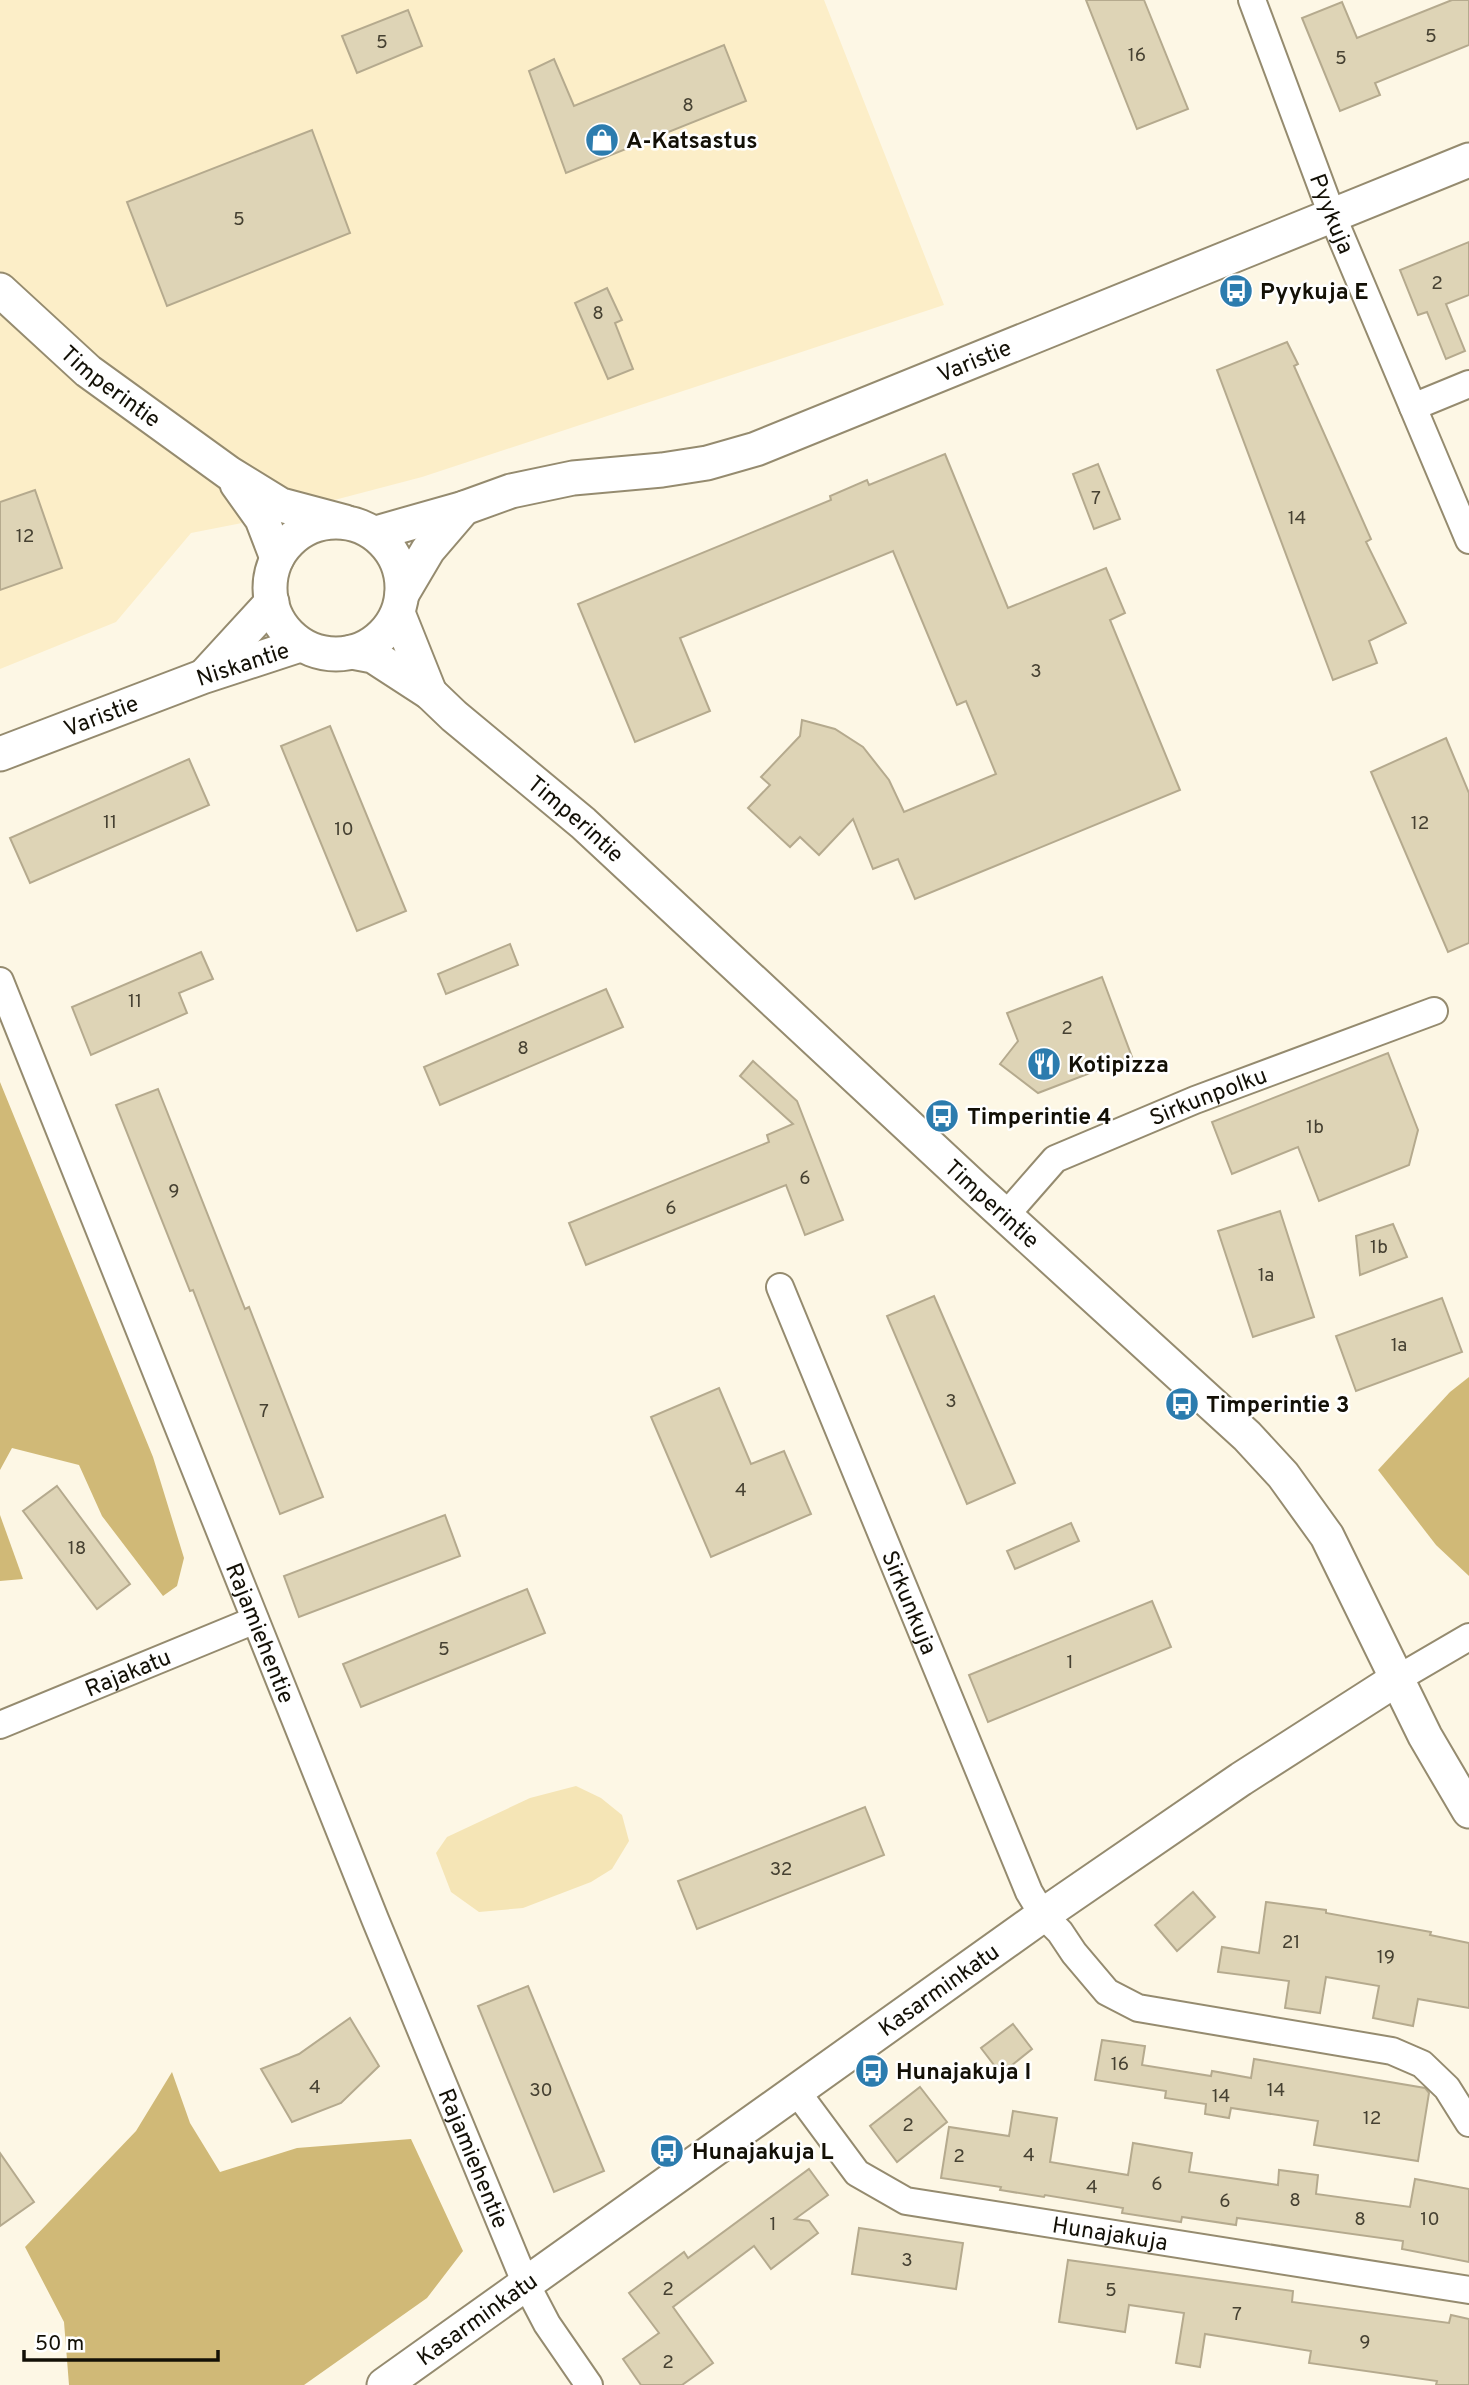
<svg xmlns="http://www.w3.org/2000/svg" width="1469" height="2385" viewBox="0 0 1469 2385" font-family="Overpass,sans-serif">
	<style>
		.built { fill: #fceec8 }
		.green { fill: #f5e5b6 }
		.forest { fill: #d0b977 }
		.building { fill: #ded4b6; stroke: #b5aa8e; stroke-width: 2 }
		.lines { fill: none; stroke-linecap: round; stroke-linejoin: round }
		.minor-casing { stroke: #958b6f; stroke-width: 30 }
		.tertiary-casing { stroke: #958b6f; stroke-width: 37 }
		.minor { stroke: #fff; stroke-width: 26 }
		.tertiary { stroke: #fff; stroke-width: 33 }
		.labels { text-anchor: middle; stroke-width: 5; stroke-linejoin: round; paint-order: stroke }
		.number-label { font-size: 19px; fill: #464132 }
		.poi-label { font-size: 23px; font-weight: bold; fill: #131006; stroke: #fff; text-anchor: start }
		.street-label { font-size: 23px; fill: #131006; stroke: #fff }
	</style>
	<rect width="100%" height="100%" fill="#fdf7e5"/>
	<path class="built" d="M0,0H824L944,305L422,477L262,519L191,533L116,622L0,669Z"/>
	<path class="green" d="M576,1786L601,1798L622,1815L629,1841L612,1869L591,1882L523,1908L479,1912L451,1892L436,1853L447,1837L530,1798Z"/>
	<g class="forest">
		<path d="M0,1082L153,1457L184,1558L177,1586L163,1596L102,1516L79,1465L12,1448L0,1470Z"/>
		<path d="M1469,1377V1576L1436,1545L1378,1470L1450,1392Z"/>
		<path d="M0,1515L23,1579L0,1581Z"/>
		<path d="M172,2072L190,2123L220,2172L297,2148L411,2139L463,2251L427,2298L304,2385H69L64,2322L25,2247L136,2131Z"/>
	</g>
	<g class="building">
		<path d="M1086,0H1144L1188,109L1137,129Z"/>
		<path d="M1452,0H1469V45L1375,83L1380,95L1340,111L1302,18L1342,2L1357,38Z"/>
		<path d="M408,10L422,46L357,73L342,36Z"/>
		<path d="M724,45L746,101L566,173L529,71L554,59L574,106Z"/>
		<path d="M312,130L350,233L167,306L127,202Z"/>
		<path d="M1469,242V295L1446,304L1465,351L1446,359L1427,312L1418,315L1400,270Z"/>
		<path d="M607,288L622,320L615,323L633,369L608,379L575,303Z"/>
		<path d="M1287,342L1298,364L1294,366L1371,539L1366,542L1406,623L1369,641L1377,663L1333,680L1217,370Z"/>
		<path d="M945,454L1008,608L1106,568L1125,613L1110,620L1180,790L915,899L898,859L873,869L853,819L819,855L800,837L790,847L748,808L770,785L761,777L800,736L802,720L835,729L863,747L889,780L904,812L996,774L966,701L957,705L893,551L680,638L710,711L635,742L578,604L831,500L830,496L867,480L869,485Z"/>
		<path d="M1098,464L1120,519L1094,529L1073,474Z"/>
		<path d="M35,490L62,568L0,590V502Z"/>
		<path d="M330,726L406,911L357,931L281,746Z"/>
		<path d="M1446,738L1469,793V943L1448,952L1371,772Z"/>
		<path d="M189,759L209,805L30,883L10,838Z"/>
		<path d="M510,944L518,965L446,994L438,974Z"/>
		<path d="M201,952L213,979L179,993L187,1013L91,1055L72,1007Z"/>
		<path d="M1102,977L1132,1057L1038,1093L1000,1064L1018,1041L1007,1013Z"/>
		<path d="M606,989L623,1027L440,1105L424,1067Z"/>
		<path d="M1388,1053L1418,1130L1409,1165L1319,1201L1298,1147L1232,1174L1212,1122Z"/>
		<path d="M753,1061L797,1101L843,1220L805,1235L786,1185L586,1265L569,1223L769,1142L767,1135L793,1124L740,1076Z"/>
		<path d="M158,1089L245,1309L249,1307L323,1497L280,1514L193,1290L190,1291L116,1105Z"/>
		<path d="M1280,1211L1314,1317L1253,1337L1218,1231Z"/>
		<path d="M1393,1224L1407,1257L1360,1275L1356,1236Z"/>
		<path d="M934,1296L1015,1483L967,1504L887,1316Z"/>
		<path d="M1442,1298L1462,1352L1356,1391L1336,1336Z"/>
		<path d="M719,1388L751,1464L784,1451L811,1514L711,1557L651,1417Z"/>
		<path d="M57,1486L130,1584L97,1609L23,1511Z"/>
		<path d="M445,1515L460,1556L299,1617L284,1576Z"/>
		<path d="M1071,1523L1079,1541L1015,1569L1007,1551Z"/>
		<path d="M527,1589L545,1633L361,1707L343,1664Z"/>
		<path d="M1152,1601L1171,1647L988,1722L969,1675Z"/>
		<path d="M865,1807L884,1855L697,1929L678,1881Z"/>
		<path d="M1193,1892L1215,1917L1177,1951L1155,1925Z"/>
		<path d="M1266,1902L1326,1910V1913L1431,1932L1430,1935L1469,1943V2008L1418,1999L1413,2026L1373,2018L1379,1986L1326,1977L1320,2013L1285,2008L1289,1981L1218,1972L1222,1947L1259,1953Z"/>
		<path d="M528,1986L604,2171L554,2192L478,2006Z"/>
		<path d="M350,2018L379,2066L341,2103L292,2122L261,2069L299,2054Z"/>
		<path d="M1013,2024L1032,2049L1001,2074L981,2048Z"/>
		<path d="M1102,2040L1145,2046L1142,2065L1211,2076L1212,2071L1251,2078L1254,2059L1425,2088L1429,2093L1418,2161L1314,2145L1318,2121L1231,2108L1229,2118L1205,2114L1206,2104L1165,2098L1166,2091L1095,2080Z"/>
		<path d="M920,2087L947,2122L897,2162L870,2126Z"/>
		<path d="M1013,2111L1057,2118L1050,2162L1128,2175L1133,2143L1192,2153L1189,2172L1278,2185L1279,2170L1318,2175L1316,2194L1410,2207L1415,2179L1469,2189V2262L1402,2249L1403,2241L1237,2218L1236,2225L1182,2217L1181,2222L1122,2213L1123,2208L1045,2195L1044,2197L1000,2190L1001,2187L941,2178L949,2127L1009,2136Z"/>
		<path d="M0,2153L34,2202L0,2226Z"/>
		<path d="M809,2169L828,2195L795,2219L809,2221L818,2233L771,2269L754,2246L673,2307L713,2363L682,2385H641L623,2359L659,2333L629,2293L684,2252L688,2258Z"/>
		<path d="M859,2228L963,2243L956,2289L852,2274Z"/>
		<path d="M1068,2260L1293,2291L1292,2302L1449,2323L1451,2315L1469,2319V2385H1436L1437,2381L1309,2363L1311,2351L1205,2334L1200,2367L1176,2363L1184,2313L1129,2305L1125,2332L1059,2322Z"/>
	</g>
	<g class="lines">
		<g class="minor-casing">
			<g id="minor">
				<path id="s1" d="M1252,0L1332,215L1469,540"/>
				<path d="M1413,407L1469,384"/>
				<path id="s2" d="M0,981L375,1919L525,2282L547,2324L589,2385"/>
				<path id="s3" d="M1006,1215L1055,1159L1195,1100L1434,1011"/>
				<path id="s4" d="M780,1287L1029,1892L1043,1915L1060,1932L1074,1953L1107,1992L1138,2008L1392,2051L1422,2064L1447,2088L1469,2123"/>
				<path d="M1397,1679L1469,1637"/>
				<path id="s5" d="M0,1725L255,1620"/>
				<path id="s6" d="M797,2092L857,2173L906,2201L1469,2290"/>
			</g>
		</g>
		<g class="tertiary-casing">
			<g id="tertiary">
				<path id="s7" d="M0,290L88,371L229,473L281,505L345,522"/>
				<path d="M237,484L262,519L277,558"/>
				<circle cx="336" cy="588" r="66"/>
				<path id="s8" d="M376,533L464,508L511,491L573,478L662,470L707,463L756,449L1469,160"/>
				<path d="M402,594L428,550L464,508"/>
				<path d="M398,613L430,693"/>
				<path id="s9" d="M352,652L373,656L430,693L454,716L583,823L974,1187L1247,1436L1283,1475L1327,1536L1425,1736L1469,1811"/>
				<path d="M205,675L272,602"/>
				<path id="s10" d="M0,754L202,677L300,645"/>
				<path id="s11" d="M384,2385L1043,1915L1241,1779L1397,1679"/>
			</g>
		</g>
		<use href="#minor" class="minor"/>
		<use href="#tertiary" class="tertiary"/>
	</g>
	<defs>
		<g id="shop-disc" transform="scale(1.75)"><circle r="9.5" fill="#2c7cae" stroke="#fff"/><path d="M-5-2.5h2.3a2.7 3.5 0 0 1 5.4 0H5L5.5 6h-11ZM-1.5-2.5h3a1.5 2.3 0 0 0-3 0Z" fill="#fff"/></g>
		<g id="bus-disc" transform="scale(1.75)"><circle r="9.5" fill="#2c7cae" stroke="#fff"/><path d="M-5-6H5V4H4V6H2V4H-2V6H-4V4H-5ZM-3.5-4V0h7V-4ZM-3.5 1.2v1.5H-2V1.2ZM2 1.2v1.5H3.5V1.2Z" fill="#fff"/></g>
		<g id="restaurant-disc" transform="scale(1.75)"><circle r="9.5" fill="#2c7cae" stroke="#fff"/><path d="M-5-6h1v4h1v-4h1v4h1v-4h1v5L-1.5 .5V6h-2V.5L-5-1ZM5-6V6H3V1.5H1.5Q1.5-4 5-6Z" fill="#fff"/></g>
	</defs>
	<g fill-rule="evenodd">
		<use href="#shop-disc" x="602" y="140"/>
		<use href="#bus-disc" x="1236" y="291"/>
		<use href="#restaurant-disc" x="1044" y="1064"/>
		<use href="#bus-disc" x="942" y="1116"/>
		<use href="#bus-disc" x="1182" y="1404"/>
		<use href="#bus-disc" x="872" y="2071"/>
		<use href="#bus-disc" x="667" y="2151"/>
	</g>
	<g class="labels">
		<g class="number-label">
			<text x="1431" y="42">5</text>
			<text x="382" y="48">5</text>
			<text x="1137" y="61">16</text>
			<text x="1341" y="64">5</text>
			<text x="688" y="111">8</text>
			<text x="239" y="225">5</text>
			<text x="1437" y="289">2</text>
			<text x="598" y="319">8</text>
			<text x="1096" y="504">7</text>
			<text x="1297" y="524">14</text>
			<text x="25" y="542">12</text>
			<text x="1036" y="677">3</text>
			<text x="110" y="828">11</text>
			<text x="1420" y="829">12</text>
			<text x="344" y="835">10</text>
			<text x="135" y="1007">11</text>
			<text x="1067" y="1034">2</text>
			<text x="523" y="1054">8</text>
			<text x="1315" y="1133">1b</text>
			<text x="805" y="1184">6</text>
			<text x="174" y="1197">9</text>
			<text x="671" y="1214">6</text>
			<text x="1379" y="1253">1b</text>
			<text x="1266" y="1281">1a</text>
			<text x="1399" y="1351">1a</text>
			<text x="951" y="1407">3</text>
			<text x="264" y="1417">7</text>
			<text x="741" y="1496">4</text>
			<text x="77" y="1554">18</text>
			<text x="444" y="1655">5</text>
			<text x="1070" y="1668">1</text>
			<text x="781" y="1875">32</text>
			<text x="1291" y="1948">21</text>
			<text x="1386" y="1963">19</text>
			<text x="1120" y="2070">16</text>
			<text x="315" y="2093">4</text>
			<text x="541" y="2096">30</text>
			<text x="1276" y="2096">14</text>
			<text x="1221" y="2102">14</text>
			<text x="1372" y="2124">12</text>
			<text x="908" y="2131">2</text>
			<text x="1029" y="2161">4</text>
			<text x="959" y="2162">2</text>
			<text x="1157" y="2190">6</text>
			<text x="1092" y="2193">4</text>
			<text x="1295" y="2206">8</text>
			<text x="1225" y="2207">6</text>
			<text x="1360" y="2225">8</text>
			<text x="1430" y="2225">10</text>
			<text x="773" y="2230">1</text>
			<text x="907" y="2266">3</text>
			<text x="668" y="2295">2</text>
			<text x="1111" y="2296">5</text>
			<text x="1237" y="2320">7</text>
			<text x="1365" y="2348">9</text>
			<text x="668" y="2368">2</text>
		</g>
		<g class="poi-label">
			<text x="626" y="148">A-Katsastus</text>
			<text x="1260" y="299">Pyykuja E</text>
			<text x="1068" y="1072">Kotipizza</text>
			<text x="967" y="1124">Timperintie 4</text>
			<text x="1206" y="1412">Timperintie 3</text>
			<text x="896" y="2079">Hunajakuja I</text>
			<text x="692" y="2159">Hunajakuja L</text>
		</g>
		<g class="street-label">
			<text dy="8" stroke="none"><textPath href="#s1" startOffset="228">Pyykuja</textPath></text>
			<text dy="8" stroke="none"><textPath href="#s8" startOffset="626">Varistie</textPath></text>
			<text dy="8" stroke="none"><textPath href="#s7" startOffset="147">Timperintie</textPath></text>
			<text dy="8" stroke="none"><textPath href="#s10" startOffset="259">Niskantie</textPath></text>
			<text dy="8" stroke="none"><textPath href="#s10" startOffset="108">Varistie</textPath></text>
			<text dy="8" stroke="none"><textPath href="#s9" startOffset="282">Timperintie</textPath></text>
			<text dy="8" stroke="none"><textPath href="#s3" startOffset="240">Sirkunpolku</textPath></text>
			<text dy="8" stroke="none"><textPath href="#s9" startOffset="849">Timperintie</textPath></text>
			<text dy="8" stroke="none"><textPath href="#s4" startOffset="341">Sirkunkuja</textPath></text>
			<text dy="8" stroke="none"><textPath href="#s2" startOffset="702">Rajamiehentie</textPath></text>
			<text dy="8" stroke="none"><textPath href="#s5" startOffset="138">Rajakatu</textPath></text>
			<text dy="8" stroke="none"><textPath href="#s11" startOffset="681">Kasarminkatu</textPath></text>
			<text dy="8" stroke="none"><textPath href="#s2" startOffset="1269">Rajamiehentie</textPath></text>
			<text dy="8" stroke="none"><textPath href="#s6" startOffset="364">Hunajakuja</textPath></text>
			<text dy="8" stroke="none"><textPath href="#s11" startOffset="114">Kasarminkatu</textPath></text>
		</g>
	</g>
	<path d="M24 2350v10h194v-10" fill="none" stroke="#131006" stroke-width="3.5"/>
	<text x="35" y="2350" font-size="21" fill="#131006" stroke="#ffffff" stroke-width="5" paint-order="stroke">50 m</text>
</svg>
